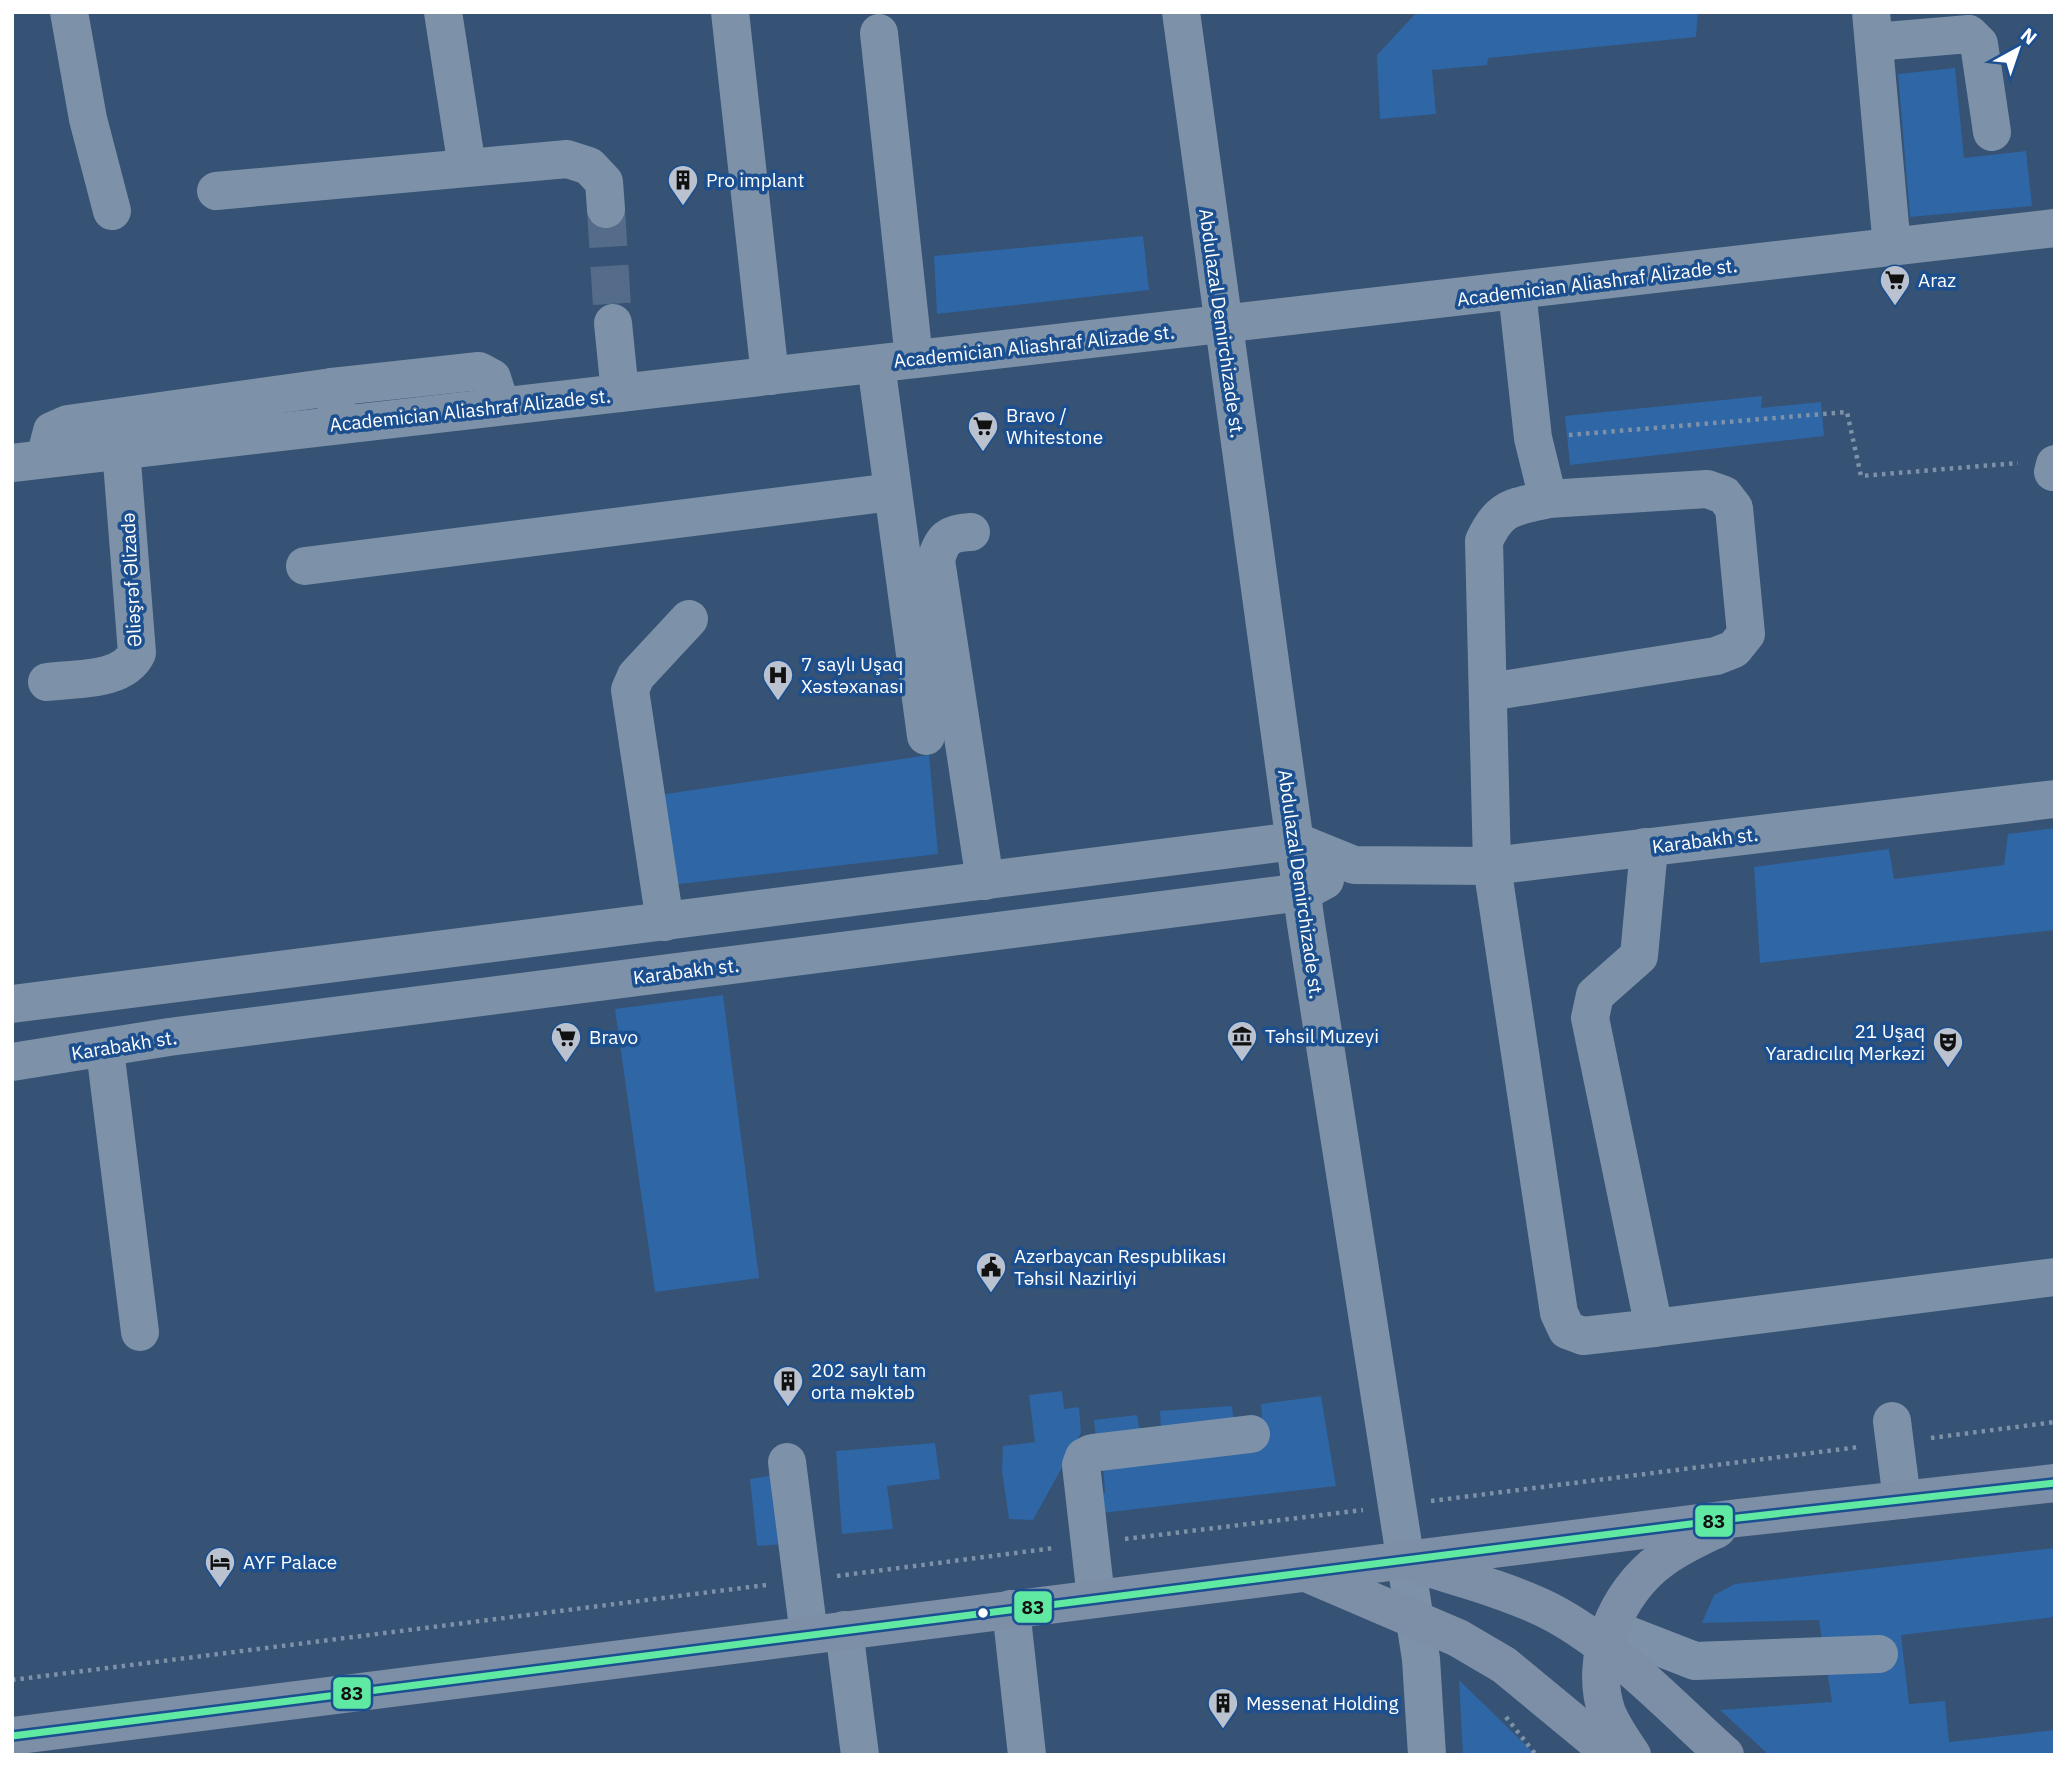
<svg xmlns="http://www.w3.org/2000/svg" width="2067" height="1767" viewBox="0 0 2067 1767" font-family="'IBM Plex Sans',sans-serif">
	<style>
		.green { fill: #2f66a5 }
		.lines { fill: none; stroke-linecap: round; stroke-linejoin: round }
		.minor-tunnel { stroke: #546c89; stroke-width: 38; stroke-dasharray: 38 19; stroke-linecap: butt }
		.path { stroke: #7d92a8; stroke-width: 4.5; stroke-dasharray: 3.5 5; stroke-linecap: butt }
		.minor { stroke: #7d92a8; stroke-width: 38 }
		.major { stroke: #7d8ea7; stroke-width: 38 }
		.bus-1-casing { stroke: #1b4f8f; stroke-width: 12 }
		.bus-1 { stroke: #60e9a3; stroke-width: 7 }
		.bus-dot { fill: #fff; stroke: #1b4f8f; stroke-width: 2.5 }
		.labels { text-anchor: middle; stroke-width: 7; stroke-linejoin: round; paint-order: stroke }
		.poi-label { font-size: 19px; fill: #fff; stroke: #1b4f8f; text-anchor: start }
		.street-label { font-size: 19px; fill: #fff; stroke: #1b4f8f }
		.line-badge { stroke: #1b4f8f; stroke-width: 2.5 }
		.pale-badge-label { font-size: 19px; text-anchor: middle; font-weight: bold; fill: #111 }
	</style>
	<rect width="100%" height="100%" fill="#365274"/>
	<g class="green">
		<path d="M1417,12H1698L1696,37L1488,58L1487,65L1432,70L1436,114L1380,119L1377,55Z"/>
		<path d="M1955,68L1964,158L2026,151L2032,206L1910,217L1898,74Z"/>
		<path d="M1143,236L1149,290L937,314L934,256Z"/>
		<path d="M1762,396L1761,408L1821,402L1824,436L1570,465L1565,416Z"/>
		<path d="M929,755L938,854L671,885L659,795Z"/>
		<path d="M2055,828V930L1760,963L1754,867L1889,849L1894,879L2004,865L2008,834Z"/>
		<path d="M723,995L759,1278L655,1292L615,1009Z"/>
		<path d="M1062,1391L1064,1409L1079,1407L1081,1433L1033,1520L1009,1519L1002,1471L1003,1446L1035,1442L1029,1395Z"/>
		<path d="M1321,1396L1336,1486L1093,1514L1094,1495L1105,1493L1103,1465L1264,1447L1261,1404Z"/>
		<path d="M1232,1406L1234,1425L1161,1430L1160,1411Z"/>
		<path d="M1137,1415L1140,1433L1096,1438L1094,1420Z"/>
		<path d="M935,1443L940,1479L887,1486L893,1529L842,1534L836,1451Z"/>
		<path d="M780,1474L784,1544L757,1546L750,1479Z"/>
		<path d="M2055,1548V1617L1901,1635L1909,1704L1945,1701L1949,1742L2055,1730V1755H1769L1720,1710L1832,1702L1819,1620L1702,1623L1714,1595L1735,1584Z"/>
		<path d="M1459,1680L1536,1755H1463Z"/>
	</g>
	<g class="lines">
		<path class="minor-tunnel" d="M606,209L613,323"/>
		<g class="path">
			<path d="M1569,435L1847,412L1861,476L2018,463"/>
			<path d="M1931,1438L2055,1422"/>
			<path d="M1431,1501L1859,1447"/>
			<path d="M1125,1539L1363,1510"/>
			<path d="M837,1576L1054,1548"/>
			<path d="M12,1680L766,1585"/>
			<path d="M1506,1717L1536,1755"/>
		</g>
		<g class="minor">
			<path d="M69,12L88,119L112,211"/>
			<path d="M443,12L467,167"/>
			<path d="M730,12L770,376"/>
			<path d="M1181,12L1306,924L1421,1659L1427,1755"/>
			<path d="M1871,12L1892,248"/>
			<path d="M879,33L914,359"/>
			<path d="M1874,42L1969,34L1979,44L1992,132"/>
			<path d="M216,191L567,159L589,166L604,182L606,209"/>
			<path d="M1517,291L1533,438L1548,499C1512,508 1500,506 1484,541L1492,866L1559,1313L1567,1330L1583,1336L1654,1328L1590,1018L1595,995L1639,956L1648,859L1645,847"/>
			<path d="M613,323L620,393"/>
			<path d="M876,364L926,736"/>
			<path d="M332,387L479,371L492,378L501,406"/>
			<path d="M45,458L52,431L68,424L332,387L340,424"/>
			<path d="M12,463L2055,228"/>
			<path d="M2053,472L2055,464"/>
			<path d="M971,532C949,533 942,538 936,560L985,881"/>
			<path d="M305,566L892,492"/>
			<path d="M47,682C76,678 123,682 137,653L121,449"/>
			<path d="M1489,692L1716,656L1734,649L1746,634L1734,508L1724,495L1707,489L1548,499"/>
			<path d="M665,922L630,690L636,676L689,619"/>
			<path d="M12,1004L1295,841L1354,865L1492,866L2055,799"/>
			<path d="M105,1050L140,1332"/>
			<path d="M12,1062L169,1037L1303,892L1325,880"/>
			<path d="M1654,1328L2055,1277"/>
			<path d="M1892,1421L1902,1500"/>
			<path d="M787,1462L809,1635"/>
			<path d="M1096,1598L1081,1465L1084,1457L1092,1453L1251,1434"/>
			<path d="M1011,1609L1027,1755"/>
			<path d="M1610,1628L1695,1661L1879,1654"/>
			<path d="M844,1630L860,1755"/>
		</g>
		<g class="major">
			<path d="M1419,1565C1460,1578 1502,1589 1541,1607C1608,1638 1670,1706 1725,1755"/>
			<path d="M1311,1575L1458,1638L1504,1665L1613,1755"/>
			<path d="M12,1736L1738,1518L2055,1483"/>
			<path d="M1632,1755C1623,1742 1613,1727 1607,1713C1588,1659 1617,1592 1661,1560C1678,1547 1698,1538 1717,1529"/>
		</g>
		<g class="bus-1-casing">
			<path id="bus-1" d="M12,1736L1738,1518L2055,1483"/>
		</g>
		<use href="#bus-1" class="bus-1"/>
	</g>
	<defs>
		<g id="building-pin" transform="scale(1.575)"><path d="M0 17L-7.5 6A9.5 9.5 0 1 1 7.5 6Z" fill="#b9c2ce" stroke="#1b4f8f"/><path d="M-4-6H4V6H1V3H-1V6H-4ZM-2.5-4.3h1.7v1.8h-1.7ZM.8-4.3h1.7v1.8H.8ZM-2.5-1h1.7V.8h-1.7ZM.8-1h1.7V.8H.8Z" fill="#111"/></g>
		<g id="supermarket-pin" transform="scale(1.575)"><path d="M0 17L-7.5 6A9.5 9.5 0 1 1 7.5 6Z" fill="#b9c2ce" stroke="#1b4f8f"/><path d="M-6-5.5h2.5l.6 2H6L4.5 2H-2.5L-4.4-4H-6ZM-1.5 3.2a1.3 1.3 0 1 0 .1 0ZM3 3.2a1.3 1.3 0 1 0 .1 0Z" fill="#111"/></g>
		<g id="hospital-pin" transform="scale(1.575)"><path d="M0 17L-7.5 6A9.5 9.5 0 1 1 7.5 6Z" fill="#b9c2ce" stroke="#1b4f8f"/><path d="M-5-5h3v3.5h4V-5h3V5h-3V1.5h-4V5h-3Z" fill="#111"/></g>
		<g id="museum-pin" transform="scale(1.575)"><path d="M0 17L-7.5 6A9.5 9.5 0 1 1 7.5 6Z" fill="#b9c2ce" stroke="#1b4f8f"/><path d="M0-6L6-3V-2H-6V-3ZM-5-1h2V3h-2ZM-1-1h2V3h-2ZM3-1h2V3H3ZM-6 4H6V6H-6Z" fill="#111"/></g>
		<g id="theatre-pin" transform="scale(1.575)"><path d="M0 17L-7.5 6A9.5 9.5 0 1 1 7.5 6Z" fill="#b9c2ce" stroke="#1b4f8f"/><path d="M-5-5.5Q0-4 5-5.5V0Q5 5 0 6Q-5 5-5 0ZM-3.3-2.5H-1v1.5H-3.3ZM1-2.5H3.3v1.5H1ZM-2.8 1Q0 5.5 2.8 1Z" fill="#111"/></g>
		<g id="civic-pin" transform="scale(1.575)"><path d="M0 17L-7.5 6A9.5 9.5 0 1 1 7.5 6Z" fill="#b9c2ce" stroke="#1b4f8f"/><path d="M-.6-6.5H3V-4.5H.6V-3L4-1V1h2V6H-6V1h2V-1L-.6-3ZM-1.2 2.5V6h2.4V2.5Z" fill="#111"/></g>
		<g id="hotel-pin" transform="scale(1.575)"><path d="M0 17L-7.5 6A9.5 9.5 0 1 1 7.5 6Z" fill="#b9c2ce" stroke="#1b4f8f"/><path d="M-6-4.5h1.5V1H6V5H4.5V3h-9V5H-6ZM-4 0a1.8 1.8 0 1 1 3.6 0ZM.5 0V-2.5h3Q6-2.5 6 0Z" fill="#111"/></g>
	</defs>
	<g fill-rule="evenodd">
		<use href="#building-pin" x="683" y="180"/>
		<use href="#supermarket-pin" x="1895" y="280"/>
		<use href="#supermarket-pin" x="983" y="426"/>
		<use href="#hospital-pin" x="778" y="675"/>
		<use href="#museum-pin" x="1242" y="1036"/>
		<use href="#supermarket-pin" x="566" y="1037"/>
		<use href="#theatre-pin" x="1948" y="1042"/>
		<use href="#civic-pin" x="991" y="1267"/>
		<use href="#building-pin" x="788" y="1381"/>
		<use href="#hotel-pin" x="220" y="1562"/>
		<use href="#building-pin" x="1223" y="1703"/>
	</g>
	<circle class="bus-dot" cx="983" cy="1613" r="6"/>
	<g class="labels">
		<g class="poi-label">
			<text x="706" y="187">Pro implant</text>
			<text x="1918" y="287">Araz</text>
			<text x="1006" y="422">Bravo /<tspan x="1006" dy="22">Whitestone</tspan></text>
			<text x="801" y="671">7 saylı Uşaq<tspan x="801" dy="22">Xəstəxanası</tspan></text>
			<text x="1925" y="1038" text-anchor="end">21 Uşaq<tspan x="1925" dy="22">Yaradıcılıq Mərkəzi</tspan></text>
			<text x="1265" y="1043">Təhsil Muzeyi</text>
			<text x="589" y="1044">Bravo</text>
			<text x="1014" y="1263">Azərbaycan Respublikası<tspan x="1014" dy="22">Təhsil Nazirliyi</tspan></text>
			<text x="811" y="1377">202 saylı tam<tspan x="811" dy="22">orta məktəb</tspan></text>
			<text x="243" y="1569">AYF Palace</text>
			<text x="1246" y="1710">Messenat Holding</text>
		</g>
		<g class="street-label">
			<text transform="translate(1597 282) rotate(-7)" y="7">Academician Aliashraf Alizade st.</text>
			<text transform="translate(1222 323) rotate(82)" y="7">Abdulazal Demirchizade st.</text>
			<text transform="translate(1034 346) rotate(-6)" y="7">Academician Aliashraf Alizade st.</text>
			<text transform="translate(470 410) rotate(-6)" y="7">Academician Aliashraf Alizade st.</text>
			<text transform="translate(131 580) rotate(-93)" y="7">Əliəşrəf Əlizadə</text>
			<text transform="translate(1705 840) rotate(-7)" y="7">Karabakh st.</text>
			<text transform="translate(1301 884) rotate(82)" y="7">Abdulazal Demirchizade st.</text>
			<text transform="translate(686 971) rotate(-7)" y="7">Karabakh st.</text>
			<text transform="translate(124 1045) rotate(-9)" y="7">Karabakh st.</text>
		</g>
	</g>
	<g class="line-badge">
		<rect x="1694" y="1504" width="40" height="34" rx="7" fill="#60e9a3"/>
		<rect x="1013" y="1590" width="40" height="34" rx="7" fill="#60e9a3"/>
		<rect x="332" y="1676" width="40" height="34" rx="7" fill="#60e9a3"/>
	</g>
	<g class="pale-badge-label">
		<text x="1714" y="1528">83</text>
		<text x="1033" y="1614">83</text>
		<text x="352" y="1700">83</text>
	</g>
	<rect width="2067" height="1767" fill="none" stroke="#ffffff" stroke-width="28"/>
	<g transform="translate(2018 49) rotate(40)" stroke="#1b4f8f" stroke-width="5" paint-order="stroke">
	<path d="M0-5L12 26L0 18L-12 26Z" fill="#ffffff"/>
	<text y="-10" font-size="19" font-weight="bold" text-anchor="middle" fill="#ffffff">N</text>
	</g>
</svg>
